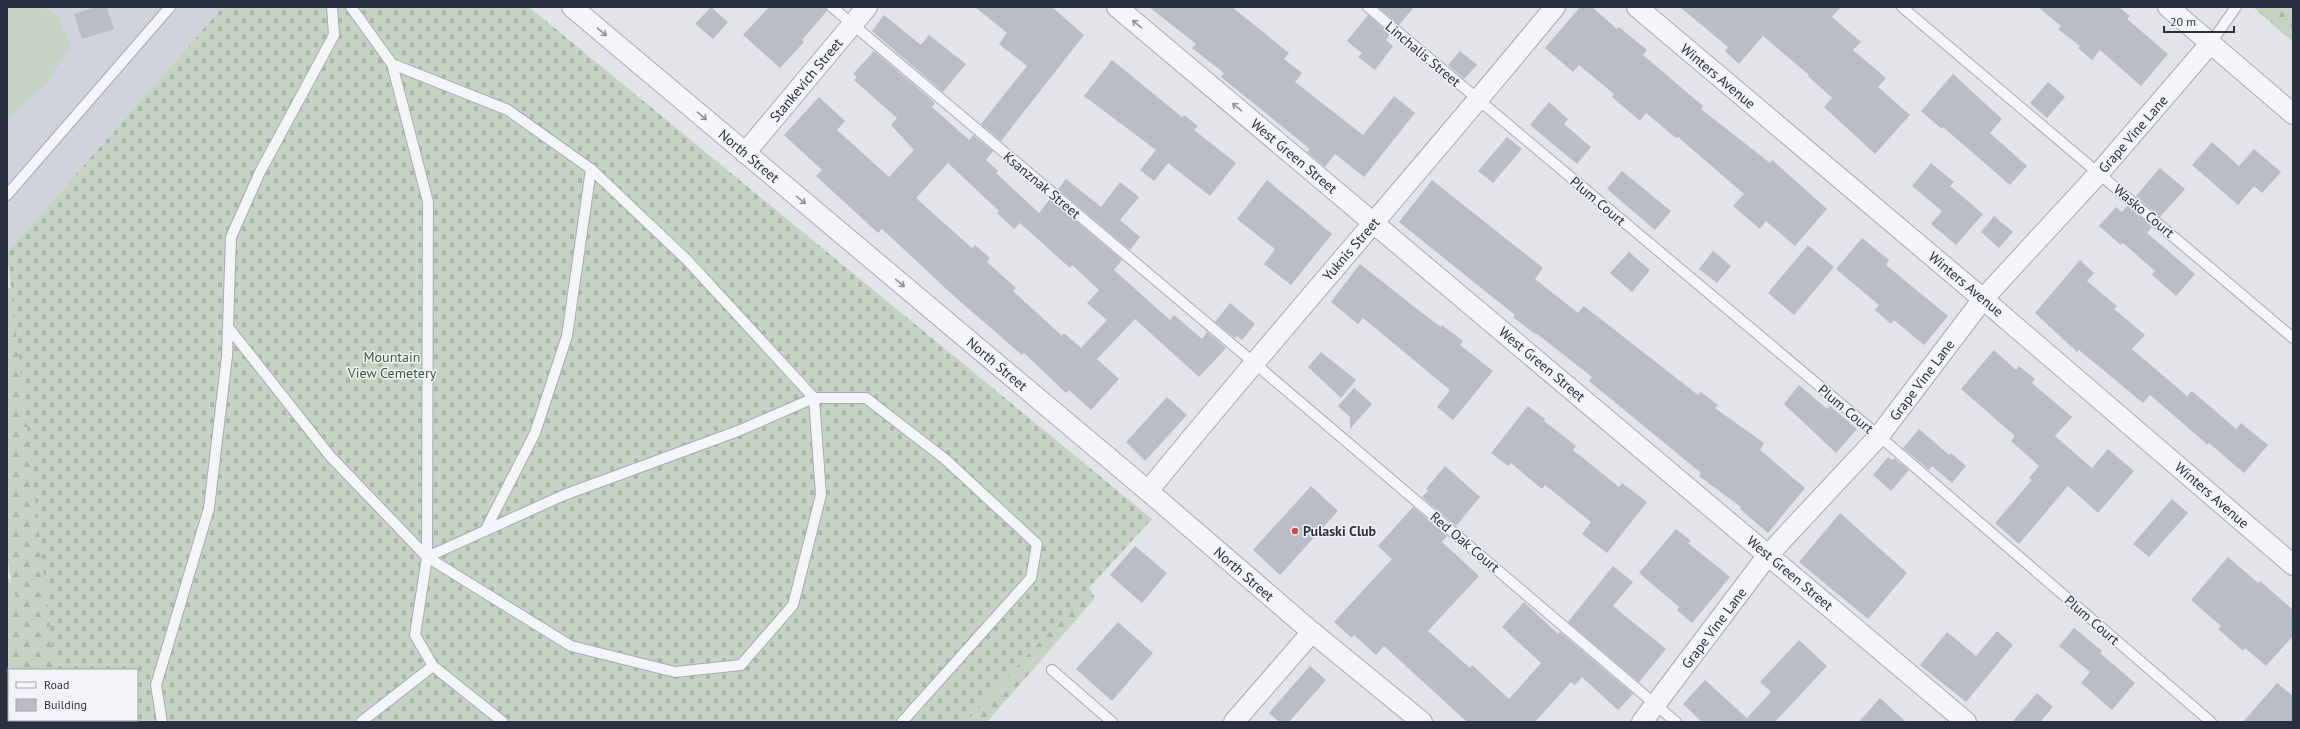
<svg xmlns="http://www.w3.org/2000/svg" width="2300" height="729" viewBox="0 0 2300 729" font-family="'PT Sans',sans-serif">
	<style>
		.built { fill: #d0d3dc }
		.forest { fill: url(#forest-firs) }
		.cemetery { fill: url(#cemetery-stones) }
		.garden { fill: #c5d3c3 }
		.building { fill: #b9bdc6; fill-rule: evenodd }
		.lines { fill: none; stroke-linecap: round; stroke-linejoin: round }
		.service-casing { stroke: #a7aab4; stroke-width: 12 }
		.minor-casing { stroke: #a7aab4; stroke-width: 22 }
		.service { stroke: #f4f5f8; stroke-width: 10 }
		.minor { stroke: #f4f5f8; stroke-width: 20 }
		.oneway { stroke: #8f929c }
		.poi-dot { fill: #ca4c50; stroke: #f1f3f7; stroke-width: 1.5 }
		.labels { text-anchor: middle; stroke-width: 3; stroke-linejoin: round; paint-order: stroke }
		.street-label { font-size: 14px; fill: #2a3041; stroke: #f1f3f7 }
		.park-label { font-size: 14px; fill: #3b5c38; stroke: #f1f3f7 }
		.poi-label { font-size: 14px; font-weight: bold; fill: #2a3041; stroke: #f1f3f7; text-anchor: start }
	</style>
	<defs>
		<pattern id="forest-firs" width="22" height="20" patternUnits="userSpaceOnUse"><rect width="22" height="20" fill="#c5d3c3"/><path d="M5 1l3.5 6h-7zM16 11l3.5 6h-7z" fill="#a9b5a9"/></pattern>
		<pattern id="cemetery-stones" width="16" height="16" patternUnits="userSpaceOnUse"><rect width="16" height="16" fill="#c5d3c3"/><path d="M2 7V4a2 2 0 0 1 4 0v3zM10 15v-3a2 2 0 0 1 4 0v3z" fill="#a9b5a9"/></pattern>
	</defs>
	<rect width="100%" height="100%" fill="#e2e4ea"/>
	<path class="built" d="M7,7H223L7,253Z"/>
	<g class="forest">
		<path d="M2253,7H2293V42Z"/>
		<path d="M106,249L129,670H9V720H126L125,722H7V612L11,584L7,552V289Z"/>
		<path d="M1078,570L1095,598L987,722H950Z"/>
	</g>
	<path class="cemetery" d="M223,7H529L1152,519L966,722H60V720H137V670H55L7,253Z"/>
	<g class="garden">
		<path d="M7,7H45L58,16L70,45L50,80L7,120Z"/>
		<path d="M7,575L17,600L7,605Z"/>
	</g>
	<g class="building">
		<path d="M96,7H107L114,29L82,39L74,14Z"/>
		<path d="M711,7L728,22L713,39L695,24Z"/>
		<path d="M769,7H826L827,11L802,40L804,42L780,68L743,35Z"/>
		<path d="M975,7H1052L1084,35L1001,141L981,124L1027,66L999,44L1007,33Z"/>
		<path d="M1149,7H1232L1289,53L1284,59L1302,73L1295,82L1363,135L1394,96L1415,113L1364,177L1335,154L1325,167L1307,152L1310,149L1221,77L1224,73L1192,48L1196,44Z"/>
		<path d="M1378,7H1414L1399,25Z"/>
		<path d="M1580,7H1592L1617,29L1619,27L1647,50L1643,55L1703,106L1701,109L1770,163L1772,160L1827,209L1795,246L1766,221L1760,229L1733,206L1744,194L1678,137L1676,138L1646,113L1640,121L1612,97L1614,94L1579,65L1573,72L1545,48Z"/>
		<path d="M1680,7H1841L1832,17L1861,42L1853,50L1886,78L1878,87L1910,115L1875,154L1824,107L1832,98L1808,76L1809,75L1763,36L1739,64L1725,51L1728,47Z"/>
		<path d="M2038,7H2119L2130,16L2127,19L2168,54L2141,86L2100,50L2092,60L2078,48L2080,46L2058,29L2061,26Z"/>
		<path d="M884,15L921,45L929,35L966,64L943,92L872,31Z"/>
		<path d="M1368,15L1390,34L1386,40L1393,46L1375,70L1358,57L1362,53L1347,41Z"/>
		<path d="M874,51L935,103L932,107L969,140L973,135L993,151L986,160L998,171L996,173L1039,213L1050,199L1122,260L1114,270L1170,320L1174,315L1202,339L1207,332L1226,348L1199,377L1135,319L1097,359L1119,379L1091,410L1069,390L1066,393L1024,353L1022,355L955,297L882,229L878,233L816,176L822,170L784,135L819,97L845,121L837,130L889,177L914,150L891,125L897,118L854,80L857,77L853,74ZM948,163L999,211L997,213L1014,229L1020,223L1070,268L1072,265L1099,290L1087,303L1107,320L1081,348L1064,333L1062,336L1013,291L1016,288L987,262L990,258L975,245L972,248L916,198Z"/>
		<path d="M1460,51L1477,65L1464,79L1448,65Z"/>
		<path d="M1112,60L1182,117L1184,115L1198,126L1194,130L1236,163L1210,196L1168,163L1154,181L1140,170L1156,150L1084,96Z"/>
		<path d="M1953,74L2002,119L1990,133L2027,166L2010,185L1943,127L1942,129L1921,111Z"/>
		<path d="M2048,82L2065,97L2047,118L2030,103Z"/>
		<path d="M1549,102L1568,119L1564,124L1591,147L1577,164L1530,125Z"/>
		<path d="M1507,137L1522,149L1493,183L1478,171Z"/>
		<path d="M2212,142L2239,166L2254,149L2281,172L2262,193L2254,186L2238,205L2192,165Z"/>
		<path d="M1931,163L1954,182L1950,186L1983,214L1956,245L1931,224L1942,211L1912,186Z"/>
		<path d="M2160,168L2185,189L2160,217L2136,196Z"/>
		<path d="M1622,171L1671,211L1655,230L1607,189Z"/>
		<path d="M1066,179L1101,207L1120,182L1139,197L1120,220L1140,237L1130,250L1058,189Z"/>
		<path d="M1267,180L1332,234L1291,285L1264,264L1275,249L1237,219Z"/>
		<path d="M1432,180L1543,268L1535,279L1578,313L1584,306L1698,395L1701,392L1718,405L1715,408L1764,443L1760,450L1805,488L1768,533L1740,509L1741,507L1699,476L1701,473L1589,381L1592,377L1536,333L1535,334L1513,317L1515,315L1399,222Z"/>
		<path d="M2127,206L2152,227L2147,233L2195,274L2176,296L2152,275L2155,271L2123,243L2121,245L2099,226L2116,207L2122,212Z"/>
		<path d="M1994,216L2013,232L1999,248L1981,232Z"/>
		<path d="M1862,238L1889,260L1886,265L1948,316L1924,345L1894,320L1891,324L1875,310L1879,305L1836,269Z"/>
		<path d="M1808,245L1834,267L1794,315L1768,293Z"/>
		<path d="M1713,251L1731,266L1717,283L1699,269Z"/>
		<path d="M1629,252L1650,270L1632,292L1610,273Z"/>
		<path d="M2080,260L2094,273L2087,281L2117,306L2114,309L2145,335L2132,349L2187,396L2192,391L2236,429L2241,423L2268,445L2244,473L2209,443L2208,445L2150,395L2143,403L2079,350L2077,352L2035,313Z"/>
		<path d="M1360,264L1422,313L1441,327L1442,325L1463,341L1460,345L1493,371L1453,420L1437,407L1450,390L1363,318L1358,324L1331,302Z"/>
		<path d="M1230,303L1255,324L1242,340L1237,336L1235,338L1215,322Z"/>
		<path d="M1994,350L2016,370L2019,366L2035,379L2032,383L2072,417L2055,436L2092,468L2108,449L2134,471L2098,513L2068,486L2019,544L1995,523L2032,480L2029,478L2039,466L2011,441L2015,436L1961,389Z"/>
		<path d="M1321,352L1356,380L1341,398L1308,367Z"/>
		<path d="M1799,385L1827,409L1830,406L1857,429L1836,453L1784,404Z"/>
		<path d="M1354,388L1372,404L1350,429V417L1338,406Z"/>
		<path d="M1167,397L1187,415L1145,461L1126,442Z"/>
		<path d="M1528,406L1545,419L1544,421L1576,446L1573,450L1619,487L1622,483L1647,502L1607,553L1582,534L1591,522L1545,485L1542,489L1511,463L1508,466L1491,453Z"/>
		<path d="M1919,429L1949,455L1951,453L1966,466L1952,483L1932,466L1929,470L1903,448Z"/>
		<path d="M1888,457L1892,460L1894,458L1909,470L1891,491L1873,475Z"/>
		<path d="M1445,466L1480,497L1456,526L1422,497L1428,491L1426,489Z"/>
		<path d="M1311,486L1338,511L1280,575L1253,550Z"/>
		<path d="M2172,499L2188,513L2149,557L2133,544Z"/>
		<path d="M1413,507L1447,536L1442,542L1479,576L1428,631L1470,668L1472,665L1509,699L1541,663L1502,627L1524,602L1558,634L1560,632L1633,694L1618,710L1582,677L1575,685L1571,682L1535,722H1467L1384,646L1376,655L1354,635L1352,638L1334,622L1392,559L1378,546Z"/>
		<path d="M1840,513L1907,573L1868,619L1799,562Z"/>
		<path d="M1676,529L1691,541L1688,543L1730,577L1692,623L1677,610L1679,607L1639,573Z"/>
		<path d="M1135,546L1167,573L1142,603L1110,575Z"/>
		<path d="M2228,557L2258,583L2260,581L2293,610V636L2266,666L2245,648L2243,651L2218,629L2221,626L2191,600Z"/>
		<path d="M1613,566L1633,582L1613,606L1666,649L1639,682L1568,622Z"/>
		<path d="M1118,622L1153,653L1112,701L1076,669Z"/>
		<path d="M2074,628L2102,651L2100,653L2135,683L2112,710L2081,683L2090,672L2059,646Z"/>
		<path d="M1997,631L2013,645L1966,702L1920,665L1947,632L1976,656Z"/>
		<path d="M1799,640L1827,666L1775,722H1702L1683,704L1705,680L1747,718L1771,692L1760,682Z"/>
		<path d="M1310,666L1326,680L1289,722H1279L1269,713Z"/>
		<path d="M2277,683L2293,696V722H2243Z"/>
		<path d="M2037,693L2053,707L2040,722H2012Z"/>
		<path d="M1880,698L1906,722H1859Z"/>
	</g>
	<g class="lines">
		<g class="service-casing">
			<g id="service">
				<path d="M351,7L392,64L428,202L427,557L415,635L433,666L503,722"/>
				<path d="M832,7L1253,362L1676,722"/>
				<path d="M1368,7L1879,436L2211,722"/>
				<path d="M1902,7L2293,338"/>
				<path d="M2210,44L2236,7"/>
				<path d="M7,195L170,7"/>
				<path d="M228,327L330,456L427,557L571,646L675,672L741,665L793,605L821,495L814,398L687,260L591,169L508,110L392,64"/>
				<path d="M485,531L535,433L567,336L591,169"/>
				<path d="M427,557L564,495L738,431L814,398H866L945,459L1037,544L1031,578L902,722"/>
				<path d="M1052,670L1112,722"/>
				<path d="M162,722L156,685L209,508L227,356L231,237L260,172L334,35L332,7"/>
				<path d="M361,722L433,666"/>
			</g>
		</g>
		<g class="minor-casing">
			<g id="minor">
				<path d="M572,7L1148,491L1312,632L1422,722"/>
				<path d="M1117,7L1966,722"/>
				<path d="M1637,7L1983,299L2293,565"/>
				<path d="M2168,7L2293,114"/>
				<path d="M745,153L867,7"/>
				<path d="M1148,491C1281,328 1421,170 1555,7"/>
				<path d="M1234,722L1312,632"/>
				<path d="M1642,722L1768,555L1879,436L1983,299L2099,173L2210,44"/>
			</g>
		</g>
		<use href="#service" class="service"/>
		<use href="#minor" class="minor"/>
	</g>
	<defs><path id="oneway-shaft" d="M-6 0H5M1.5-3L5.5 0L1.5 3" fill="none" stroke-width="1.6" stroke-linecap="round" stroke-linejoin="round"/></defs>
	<g class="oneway">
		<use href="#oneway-shaft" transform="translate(1137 24) rotate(-140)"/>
		<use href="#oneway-shaft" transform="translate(602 32) rotate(40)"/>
		<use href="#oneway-shaft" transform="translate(1237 107) rotate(-140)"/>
		<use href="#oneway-shaft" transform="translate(702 116) rotate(40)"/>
		<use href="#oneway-shaft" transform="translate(801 200) rotate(40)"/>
		<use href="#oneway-shaft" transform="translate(900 283) rotate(40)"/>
	</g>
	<circle class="poi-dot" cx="1295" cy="531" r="4"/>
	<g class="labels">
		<g class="street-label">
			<text transform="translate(1423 54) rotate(40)" y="5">Linchalis Street</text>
			<text transform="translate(1718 76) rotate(40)" y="5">Winters Avenue</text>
			<text transform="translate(806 80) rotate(-50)" y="5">Stankevich Street</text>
			<text transform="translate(2133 134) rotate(-49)" y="5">Grape Vine Lane</text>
			<text transform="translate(749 156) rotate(40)" y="5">North Street</text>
			<text transform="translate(1294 156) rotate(40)" y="5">West Green Street</text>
			<text transform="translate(1042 185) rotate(40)" y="5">Ksanznak Street</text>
			<text transform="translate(1598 201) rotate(40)" y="5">Plum Court</text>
			<text transform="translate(2144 211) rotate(40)" y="5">Wasko Court</text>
			<text transform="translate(1351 249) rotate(-49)" y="5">Yuknis Street</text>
			<text transform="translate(1966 284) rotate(40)" y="5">Winters Avenue</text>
			<text transform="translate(997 364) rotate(40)" y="5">North Street</text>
			<text transform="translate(1542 364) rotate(40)" y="5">West Green Street</text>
			<text transform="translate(1922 380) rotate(-53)" y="5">Grape Vine Lane</text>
			<text transform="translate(1846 409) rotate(40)" y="5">Plum Court</text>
			<text transform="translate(2212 495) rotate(41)" y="5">Winters Avenue</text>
			<text transform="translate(1465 542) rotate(40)" y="5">Red Oak Court</text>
			<text transform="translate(1790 573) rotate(40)" y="5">West Green Street</text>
			<text transform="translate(1244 574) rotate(41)" y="5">North Street</text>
			<text transform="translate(2092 620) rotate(41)" y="5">Plum Court</text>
			<text transform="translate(1714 628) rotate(-53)" y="5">Grape Vine Lane</text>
		</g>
		<g class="park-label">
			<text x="392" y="362">Mountain<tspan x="392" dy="16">View Cemetery</tspan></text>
		</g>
		<g class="poi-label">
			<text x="1303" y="536">Pulaski Club</text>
		</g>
	</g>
	<rect width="2300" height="729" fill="none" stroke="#2a3041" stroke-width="16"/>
	<rect x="8" y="669" width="130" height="52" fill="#f1f3f7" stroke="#a1a5ae"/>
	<rect x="16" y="682" width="20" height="6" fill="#f4f5f8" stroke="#a1a5ae"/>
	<text x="44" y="689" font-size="12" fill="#2a3041">Road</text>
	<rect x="16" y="699" width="20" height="12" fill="#b9bdc6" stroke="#a1a5ae"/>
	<text x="44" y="709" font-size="12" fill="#2a3041">Building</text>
	<path d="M2164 26v6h70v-6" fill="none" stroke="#2a3041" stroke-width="2"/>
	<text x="2170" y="26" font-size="12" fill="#2a3041" stroke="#f1f3f7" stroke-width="3" paint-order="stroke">20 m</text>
</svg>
